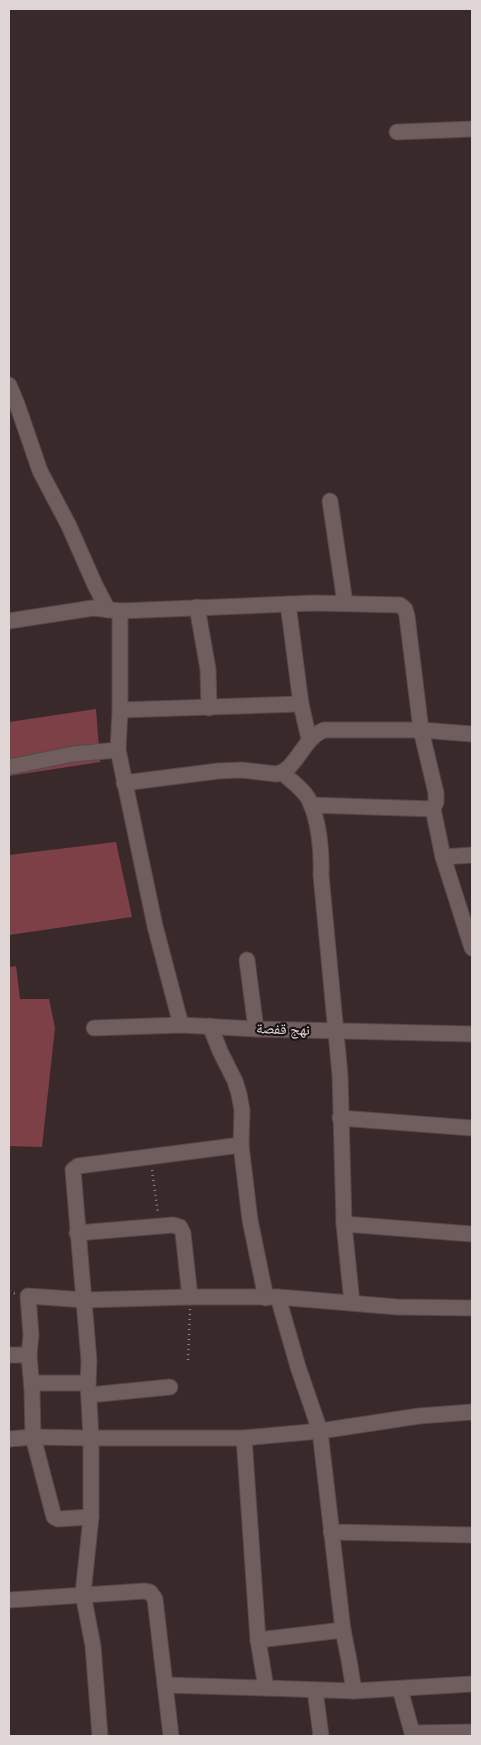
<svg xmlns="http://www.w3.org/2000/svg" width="481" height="1745" viewBox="0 0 481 1745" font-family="Ubuntu,'Noto Naskh Arabic',sans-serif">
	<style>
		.green { fill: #7e4047 }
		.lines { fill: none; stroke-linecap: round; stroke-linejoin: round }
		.minor-casing { stroke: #564849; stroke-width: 17 }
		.path { stroke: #908283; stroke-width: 2.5; stroke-dasharray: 1 4; stroke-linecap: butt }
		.minor { stroke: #705d5e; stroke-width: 15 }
		.labels { text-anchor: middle; stroke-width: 4.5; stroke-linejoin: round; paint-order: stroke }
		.street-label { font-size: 15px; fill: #e0d5d5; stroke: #1b1414 }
	</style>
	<rect width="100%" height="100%" fill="#39292a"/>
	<g class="green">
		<path d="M96,709L100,762L9,776V722Z"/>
		<path d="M116,842L132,917L9,935V855Z"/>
		<path d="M16,966L20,999H49L55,1028L42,1147L9,1146V967Z"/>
	</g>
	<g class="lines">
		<g class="minor-casing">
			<g id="minor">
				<path d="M397,132L472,129"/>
				<path d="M9,385L17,404L40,471L69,526L95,585L108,610"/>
				<path d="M330,501L345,603"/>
				<path d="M288,604L301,704L309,739"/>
				<path d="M197,607L208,669L209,708"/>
				<path d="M120,611V710L118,750L155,926L181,1025"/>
				<path d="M9,621L93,608L120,611L314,603L400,605L405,609L407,616L421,730L436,793V802L433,809L443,857L472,948"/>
				<path d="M120,710L301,704"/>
				<path d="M9,767L73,754L118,750"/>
				<path d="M283,773C291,781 302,788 308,798C319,818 322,853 321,875L340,1075L344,1224L352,1303"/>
				<path d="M124,783L218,771L242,770L277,774C298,768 302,739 324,730H421L472,734"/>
				<path d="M311,805L433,809"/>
				<path d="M443,857L472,855"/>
				<path d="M247,960L256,1029"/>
				<path d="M210,1026L220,1051L235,1081L239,1094L242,1110L241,1145L250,1220L266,1298"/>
				<path d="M94,1028L181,1025L256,1029L472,1034"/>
				<path d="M340,1118L472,1128"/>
				<path d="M344,1224L472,1234"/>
				<path d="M77,1233L173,1225L180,1227L183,1233L190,1297"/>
				<path d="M278,1297L298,1367L320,1431L343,1630L349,1660L354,1691"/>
				<path d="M9,1355H29L32,1390L33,1437L54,1517L58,1519L91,1517"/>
				<path d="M29,1355L31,1335L28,1296L85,1300L190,1297H278L397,1307L472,1308"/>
				<path d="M32,1383H88"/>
				<path d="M89,1395L170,1387"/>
				<path d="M244,1438L258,1640L266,1688L354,1691L472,1684"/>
				<path d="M9,1439L33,1437L91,1438H244L320,1431L419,1416L472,1412"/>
				<path d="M331,1532L472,1535"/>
				<path d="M9,1600L145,1591L150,1592L155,1599L171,1736"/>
				<path d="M258,1640L343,1630"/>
				<path d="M165,1685L266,1688"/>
				<path d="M400,1689L413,1736"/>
				<path d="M315,1690L321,1736"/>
				<path d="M412,1733L472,1732"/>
				<path d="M100,1736L93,1646L83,1594L91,1517V1438L88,1383L89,1361L73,1170L78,1166L241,1145"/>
			</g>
		</g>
		<g class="path">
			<path d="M152,1170L158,1214"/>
			<path d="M9,1292L17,1294"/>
			<path d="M188,1360L190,1309"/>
		</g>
		<use href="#minor" class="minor"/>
	</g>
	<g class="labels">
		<g class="street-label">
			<text transform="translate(283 1029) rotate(2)" y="5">نهج قفصة</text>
		</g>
	</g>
	<rect width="481" height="1745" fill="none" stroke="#e0d5d5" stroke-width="20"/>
</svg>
